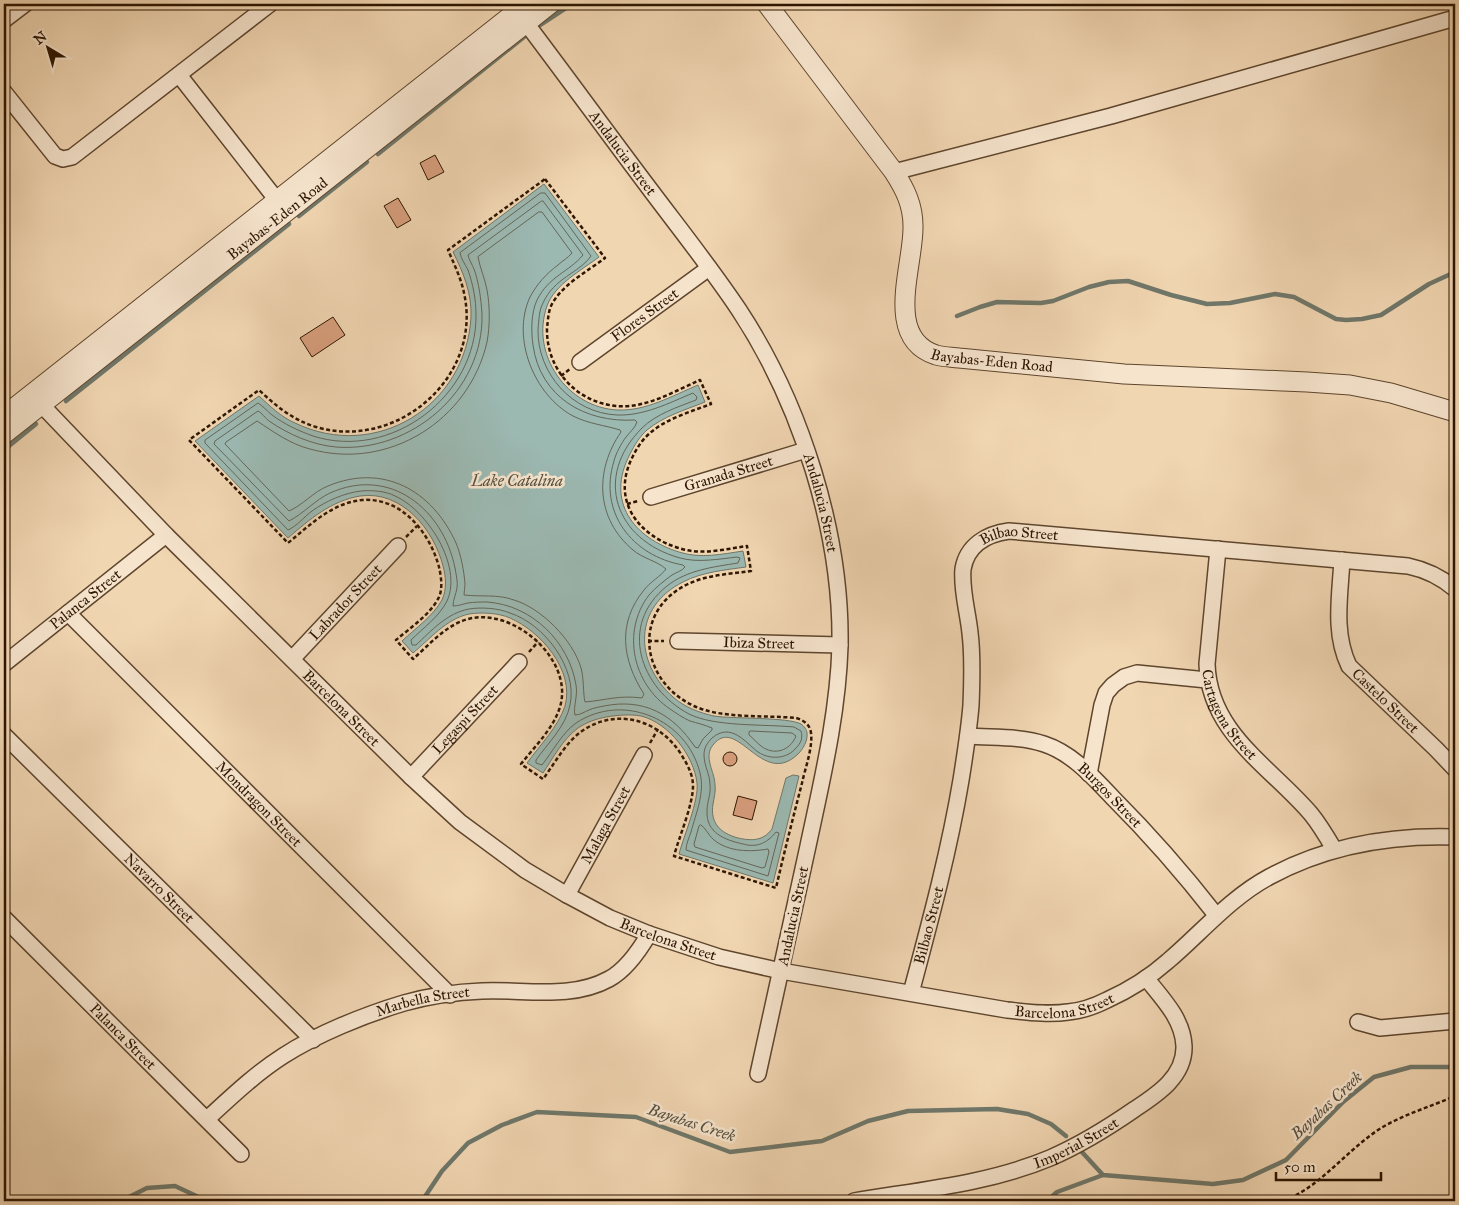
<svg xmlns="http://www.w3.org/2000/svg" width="1459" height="1205" viewBox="0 0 1459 1205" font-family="'IM FELL Great Primer',serif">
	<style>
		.water { fill: #9bb8b1; stroke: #6f776a }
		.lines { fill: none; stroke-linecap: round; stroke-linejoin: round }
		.shore { stroke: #646658; stroke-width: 1 }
		.stream { stroke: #6f776a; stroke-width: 4.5 }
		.building { fill: #d99f7e; stroke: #2d1500 }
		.minor-casing { stroke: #5e452c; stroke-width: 18 }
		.tertiary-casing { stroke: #5e452c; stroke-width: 21 }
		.path { stroke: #2d1500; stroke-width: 2.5; stroke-dasharray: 4 2.5; stroke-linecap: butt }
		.minor { stroke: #f6e4cd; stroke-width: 15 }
		.tertiary { stroke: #f6e4cd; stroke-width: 19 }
		.labels { text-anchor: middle; stroke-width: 5; stroke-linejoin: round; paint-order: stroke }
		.street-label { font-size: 15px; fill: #2d1500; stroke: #f6e4cd }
		.water-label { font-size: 16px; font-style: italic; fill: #544e3e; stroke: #f6e4cd }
	</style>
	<rect width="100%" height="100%" fill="#f1d6b2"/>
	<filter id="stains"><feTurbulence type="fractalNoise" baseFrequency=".004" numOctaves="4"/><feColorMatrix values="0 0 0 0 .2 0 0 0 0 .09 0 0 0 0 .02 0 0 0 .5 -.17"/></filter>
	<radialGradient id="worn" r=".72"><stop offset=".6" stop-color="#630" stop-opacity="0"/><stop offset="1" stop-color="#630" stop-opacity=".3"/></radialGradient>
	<path class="water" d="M544,184L599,257C582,270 555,284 547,306C530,354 567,408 618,410C646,411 672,396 698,385L705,402C685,410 664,416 647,430C640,436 634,446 630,454C605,502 634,538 679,552C700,559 723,554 743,551L746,567C725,570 702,572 683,582C633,607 634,662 673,697C684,707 700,713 714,716C733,719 788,717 801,724C804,726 807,730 807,733C808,741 803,749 798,754C762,789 737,714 713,745C703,757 715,772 715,785C716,791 714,798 713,804C710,823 720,833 738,838C752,841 763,841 772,829L786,778L793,775L799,776L773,883L679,854C684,835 699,801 697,783C694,756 669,723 641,716C630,714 618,715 606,717C596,719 587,722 578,728C563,739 553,758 543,773L527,763C540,745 558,727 565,706C575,670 540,631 510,618C499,613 481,612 469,614C446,619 430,639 413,653L402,641C416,628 433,616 442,600C447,589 446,577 443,566C434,530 402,490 360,496C331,501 310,519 288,538L195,441L259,396C270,406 281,417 295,423C376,462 466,406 471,317C472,293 463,272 453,252Z"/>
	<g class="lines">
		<g class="shore">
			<path d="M541,193H545L591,256C579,273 554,278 543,303C539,310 539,320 538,329C537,373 572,413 617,415C644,416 669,403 693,393L697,397L696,400C678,407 656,414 642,428C593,477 615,540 680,558C698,563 719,559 737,557L740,558L738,563C713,567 687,570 667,586C618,625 640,688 689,714C715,727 763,724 794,727L801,731C803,738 801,743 796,748C787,759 770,760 758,752C745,742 731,722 712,738C707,743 704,748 704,755C704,766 710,774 710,785C711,794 707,802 707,811C706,833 725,840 743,844C757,848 767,843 776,832L779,833L768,876L686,850C686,844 689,838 691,832C696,813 705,793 700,773C687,719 623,692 576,723C562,733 553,751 542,765L536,763V760C548,743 566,726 570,705C578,668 544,624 510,613C498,608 481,607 469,609C447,613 431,631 416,645H412L411,640C423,628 439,617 447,601C463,566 427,510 395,496C386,491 371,490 361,491C344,493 326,501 312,511C304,517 297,526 288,530L205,443V440L258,403C263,406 267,411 272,415C284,424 299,431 313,436C391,461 477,396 476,315C476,300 473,284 468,270C465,264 461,259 460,253Z"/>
			<path d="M543,201L583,255C569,272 549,276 537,300C531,313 531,331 533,345C540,397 585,423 635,420L637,422C635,428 630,432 626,437C621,444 616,453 614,461C598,512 632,556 683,565L685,567C682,571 677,572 672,575C664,581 656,587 649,595C621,632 633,684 670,709C676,713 683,718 690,721C697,723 705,725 712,728V730L703,739L698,748L695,747C673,714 644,698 604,706C599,707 593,708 589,710C584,712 580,715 575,715C573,707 578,696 576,685C569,642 532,605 487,602C481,602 474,602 468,603C463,604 458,606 453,606C453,600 456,594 457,588C458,582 456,574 455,568C443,509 390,466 330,493C315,500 303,514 289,521L214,444L215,441L258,411C262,413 265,418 269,421C288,434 312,445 336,447C411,453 484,391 482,314C481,299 479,283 474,269C472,264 469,260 468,255L540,202Z"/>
			<path d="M539,212H542L572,253C568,258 562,261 558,265C546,274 537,284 530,297C511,338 534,395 573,416C589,424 604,425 620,430L621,432C594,471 596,519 633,550C642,558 657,561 666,569C661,576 650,582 644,590C617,623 622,660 644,694L642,698C619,695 607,700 585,702C583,694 584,678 581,668C573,640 541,608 514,600C498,594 481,597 464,595C464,591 465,588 465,584C464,571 461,555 456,543C432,490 383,463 328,486C313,492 303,505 289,511L225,444L226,442L257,421C274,432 290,444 310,449C388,471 469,421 487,342C490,326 490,306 487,290C485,279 480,268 478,257Z"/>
			<path d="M751,731L792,733L796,736C790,751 774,756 761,746C757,743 753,738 749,735V732Z"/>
			<path d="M701,825C706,828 708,835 714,840C729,852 750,852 768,849L769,852L765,867L762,868L695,847L694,844L699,826Z"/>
		</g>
		<g class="stream">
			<path d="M540,25L572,4"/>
			<path d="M378,154L524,37"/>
			<path d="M299,216L367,162"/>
			<path d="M957,316L980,307L997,302L1041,303L1053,301L1089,287L1109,282L1128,281L1171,295L1207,304L1230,303L1275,294L1294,297L1336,319L1346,320L1362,319L1381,315L1429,284L1455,272"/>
			<path d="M66,401L289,224"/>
			<path d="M4,450L36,424"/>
			<path d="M1081,1151L1103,1175L1213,1184L1243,1180L1286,1160L1343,1102L1374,1077L1411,1067H1455"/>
			<path d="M121,1201L147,1188L175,1186L207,1201"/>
			<path d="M422,1201L442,1171L468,1143L502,1125L537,1112L636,1117L730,1152L822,1141L868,1121L908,1111L997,1109L1028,1114L1051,1124L1066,1136"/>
			<path d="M1047,1201L1057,1192L1103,1175"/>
		</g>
	</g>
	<g class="building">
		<path d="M435,155L444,172L428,180L420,163Z"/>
		<path d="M398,198L411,220L397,228L384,206Z"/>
		<path d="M333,317L345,335L312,357L300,338Z"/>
		<circle cx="730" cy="759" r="7"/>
		<path d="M738,796L757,801L752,820L733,815Z"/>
	</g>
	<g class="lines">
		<g class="minor-casing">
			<g id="minor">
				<path id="s1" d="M520,15C564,73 606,131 649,188C679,228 711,268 739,310C801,404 842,533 840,646C838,714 822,780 808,846C792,922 775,998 758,1074"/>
				<path d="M4,20L25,4"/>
				<path d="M179,75L283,208"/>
				<path d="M4,92L55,156L63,159L72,157L270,4"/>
				<path d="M894,172L1111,116L1455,18"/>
				<path id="s2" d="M580,362L709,268"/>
				<path id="s3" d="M35,398L166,535L411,777L460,822L525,870L567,895L610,918L649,934L719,957L781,971L1007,1010C1027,1012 1048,1015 1068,1012C1081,1011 1095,1006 1107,1000C1129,990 1150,977 1168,961C1201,933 1230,898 1269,877C1326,846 1391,835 1455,837"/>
				<path id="s4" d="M651,497L806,450"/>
				<path id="s5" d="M1218,549L1207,664C1209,733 1271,767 1311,814C1320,825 1327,837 1334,849"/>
				<path id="s6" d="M1342,560C1340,596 1333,633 1349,666L1436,749L1455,769"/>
				<path id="s7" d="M68,613L450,995"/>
				<path id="s8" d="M678,641L840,645"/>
				<path id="s9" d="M292,659L398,546"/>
				<path id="s10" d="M4,664L166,535"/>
				<path id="s11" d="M4,735L313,1040"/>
				<path id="s12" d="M968,736C993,738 1020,736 1044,744C1072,753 1093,777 1113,798C1150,835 1184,874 1216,915"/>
				<path d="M1089,774L1102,705L1106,693L1113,685L1124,677L1137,673L1207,680"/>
				<path id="s13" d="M411,777L519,662"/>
				<path id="s14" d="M567,895L644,755"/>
				<path id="s15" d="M4,918L241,1154"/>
				<path id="s16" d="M911,993C930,922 949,852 961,780C965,755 969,730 971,705C972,681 973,656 970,633C968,612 961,590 963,569C967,545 987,534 1009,531L1408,566C1427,570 1441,577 1455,589"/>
				<path d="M1358,1022L1380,1028L1455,1021"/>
				<path id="s17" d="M207,1119C231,1097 255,1074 283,1056C317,1034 364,1015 404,1003C429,996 456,992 482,991C524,989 571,1000 609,979C626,970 639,951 649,934"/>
				<path id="s18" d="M854,1201C919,1190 988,1184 1050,1158C1080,1145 1109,1127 1135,1109C1158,1094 1185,1076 1184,1046C1183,1019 1162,998 1146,978"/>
			</g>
		</g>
		<g class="tertiary-casing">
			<g id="tertiary">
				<path id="s19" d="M767,4L894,172C905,189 913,205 913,226C914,265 883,338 936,355C943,357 951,357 959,358L1124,374L1307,382L1350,385L1391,393L1455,412"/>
				<path d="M4,416L526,4"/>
				<path id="s20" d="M4,434L550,4"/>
			</g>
		</g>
		<g class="path">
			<path d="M545,179L605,258C588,271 561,285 551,306C548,313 548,321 547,328C546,369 576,402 616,406C645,409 675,391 700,380L711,404C690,412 665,419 649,434C642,440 637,448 633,456C610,500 638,537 682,549C703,555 726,549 747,546L751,571C729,574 704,575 684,586C631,615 642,682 694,706C722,719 765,715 796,718C803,720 810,724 811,733C813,747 805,769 802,783C793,818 784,853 776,888L674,856C679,837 693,805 693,786C693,774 687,764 681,754C659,720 617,707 582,731C566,742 555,763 543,779L521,764C535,746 556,726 561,703C571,657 512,607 468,619C446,625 429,645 413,659L396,640C410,628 431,614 439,597C443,588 441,576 439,567C430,533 402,497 362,500C332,503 310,525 288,543L189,440L259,390C276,406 293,420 316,427C397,451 483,377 464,293C461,278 454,264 448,250Z"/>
			<path d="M561,376L570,369"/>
			<path d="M627,504L638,501"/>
			<path d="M406,537L417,526"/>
			<path d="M648,641H664"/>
			<path d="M529,652L538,642"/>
			<path d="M650,743L658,729"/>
			<path d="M1284,1201C1321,1186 1345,1152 1378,1130C1401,1115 1430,1107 1455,1096"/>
		</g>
		<use href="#minor" class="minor"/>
		<use href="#tertiary" class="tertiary"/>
	</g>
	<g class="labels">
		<g class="street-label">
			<text dy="5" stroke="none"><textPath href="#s1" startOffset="172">Andalucia Street</textPath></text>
			<text dy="5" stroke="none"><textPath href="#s20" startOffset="348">Bayabas-Eden Road</textPath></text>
			<text dy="5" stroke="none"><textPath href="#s2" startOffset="80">Flores Street</textPath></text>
			<text dy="5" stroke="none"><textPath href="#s19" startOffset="468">Bayabas-Eden Road</textPath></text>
			<text dy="5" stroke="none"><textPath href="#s4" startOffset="81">Granada Street</textPath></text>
			<text dy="5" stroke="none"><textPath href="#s1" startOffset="578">Andalucia Street</textPath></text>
			<text dy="5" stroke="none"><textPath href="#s16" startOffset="505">Bilbao Street</textPath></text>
			<text dy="5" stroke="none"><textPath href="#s10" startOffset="104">Palanca Street</textPath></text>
			<text dy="5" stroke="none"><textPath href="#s9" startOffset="78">Labrador Street</textPath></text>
			<text dy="5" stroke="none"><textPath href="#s8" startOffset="81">Ibiza Street</textPath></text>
			<text dy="5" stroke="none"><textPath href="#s6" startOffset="158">Castelo Street</textPath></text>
			<text dy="5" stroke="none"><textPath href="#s3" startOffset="436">Barcelona Street</textPath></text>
			<text dy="5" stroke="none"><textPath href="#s5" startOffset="172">Cartagena Street</textPath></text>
			<text dy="5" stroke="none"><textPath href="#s13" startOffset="79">Legaspi Street</textPath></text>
			<text dy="5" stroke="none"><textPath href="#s12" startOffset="161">Burgos Street</textPath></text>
			<text dy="5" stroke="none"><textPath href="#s7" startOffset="270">Mondragon Street</textPath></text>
			<text dy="5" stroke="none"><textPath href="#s14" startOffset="80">Malaga Street</textPath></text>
			<text dy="5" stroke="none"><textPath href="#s11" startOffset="218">Navarro Street</textPath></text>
			<text transform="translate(793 916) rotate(-78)" y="5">Andalucia Street</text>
			<text dy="5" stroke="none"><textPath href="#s16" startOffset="70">Bilbao Street</textPath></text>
			<text dy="5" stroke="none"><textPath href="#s3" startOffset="841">Barcelona Street</textPath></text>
			<text dy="5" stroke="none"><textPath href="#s3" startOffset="1246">Barcelona Street</textPath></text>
			<text dy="5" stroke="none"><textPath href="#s17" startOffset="250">Marbella Street</textPath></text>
			<text dy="5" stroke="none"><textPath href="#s15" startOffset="168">Palanca Street</textPath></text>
			<text dy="5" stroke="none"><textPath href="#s18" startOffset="231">Imperial Street</textPath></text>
		</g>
		<g class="water-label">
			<text x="517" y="486">Lake Catalina</text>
			<text transform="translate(1326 1105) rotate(-43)" y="6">Bayabas Creek</text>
			<text transform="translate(692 1122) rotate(18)" y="6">Bayabas Creek</text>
		</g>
	</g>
	<rect width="1459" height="1205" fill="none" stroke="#f1d6b2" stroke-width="20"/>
	<rect x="5" y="5" width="1449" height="1195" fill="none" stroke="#2d1500" stroke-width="2.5"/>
	<rect x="10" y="10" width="1439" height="1185" fill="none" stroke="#2d1500"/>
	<g transform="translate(48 48) rotate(322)" stroke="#f6e4cd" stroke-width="4" paint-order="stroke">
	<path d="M0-4L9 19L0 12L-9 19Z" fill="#2d1500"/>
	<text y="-8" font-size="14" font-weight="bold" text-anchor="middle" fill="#2d1500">N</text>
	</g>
	<path d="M1276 1172v8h105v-8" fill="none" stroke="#2d1500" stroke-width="2.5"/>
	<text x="1284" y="1172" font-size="15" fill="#2d1500" stroke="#f6e4cd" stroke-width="4" paint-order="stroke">50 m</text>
	<rect width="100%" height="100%" filter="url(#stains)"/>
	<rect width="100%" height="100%" fill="url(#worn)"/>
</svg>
